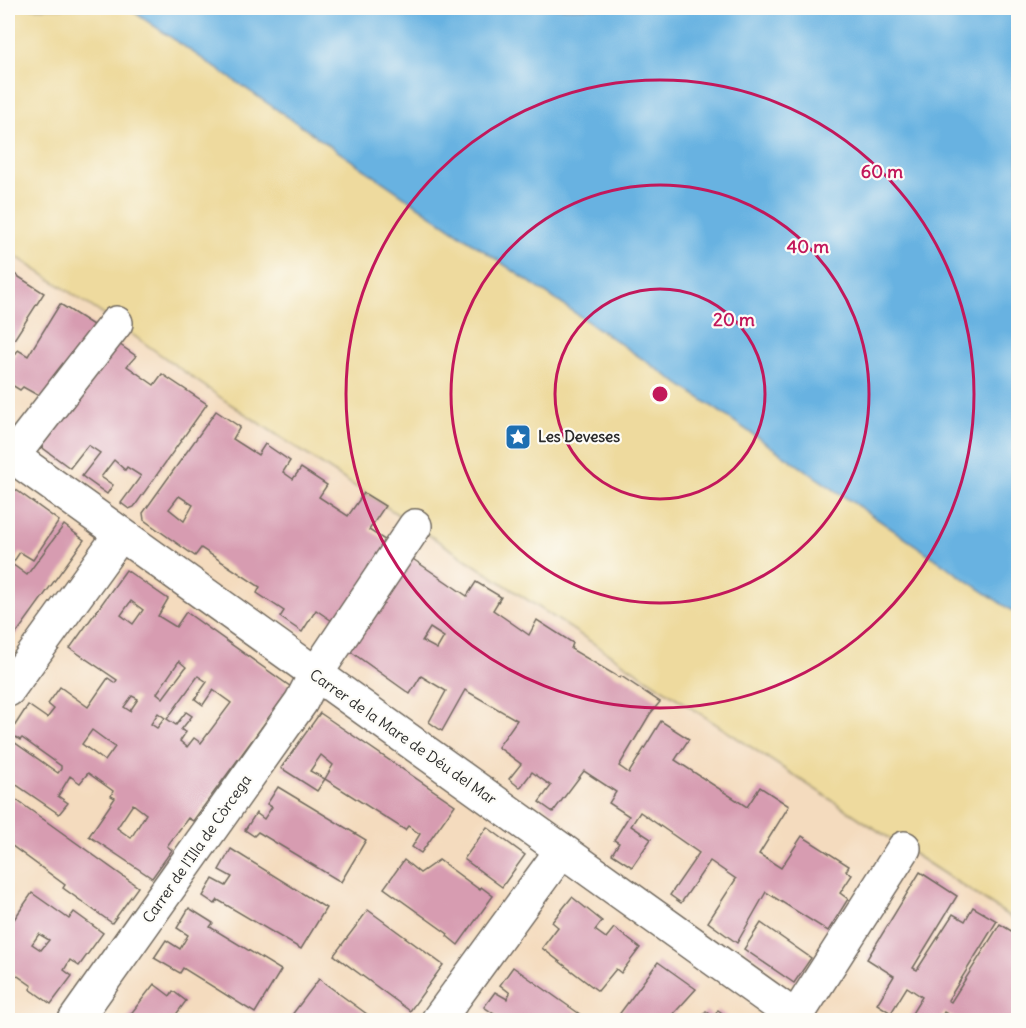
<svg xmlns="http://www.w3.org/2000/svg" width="1026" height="1028" viewBox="0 0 1026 1028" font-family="Delius,sans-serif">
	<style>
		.sand { fill: #eeda9e; stroke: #8c8264; stroke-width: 1.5 }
		.water { fill: #68b2e1; stroke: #4a6e86; stroke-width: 1.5 }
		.building { fill: #d79cb1; fill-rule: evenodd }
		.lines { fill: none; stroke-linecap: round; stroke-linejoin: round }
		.minor-casing { stroke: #71695e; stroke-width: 36 }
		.minor { stroke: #fff; stroke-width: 33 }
		.ring { fill: none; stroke: #c2185b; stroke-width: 3 }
		.labels { text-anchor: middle; stroke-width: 4.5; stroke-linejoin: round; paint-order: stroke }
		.poi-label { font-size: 15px; font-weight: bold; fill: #2b2b2b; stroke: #fdfcf7; text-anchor: start }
		.street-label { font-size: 15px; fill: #2b2b2b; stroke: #fdfcf7 }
		.centre { fill: #c2185b; stroke: #fdfcf7; stroke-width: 3 }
		.ring-label { font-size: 18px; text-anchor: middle; font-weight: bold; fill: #c2185b; stroke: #fdfcf7; stroke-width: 4.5; stroke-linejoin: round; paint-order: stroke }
	</style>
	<rect width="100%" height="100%" fill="#fdfcf7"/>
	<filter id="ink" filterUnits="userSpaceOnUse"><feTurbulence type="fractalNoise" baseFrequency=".0167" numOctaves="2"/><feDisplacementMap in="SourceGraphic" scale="12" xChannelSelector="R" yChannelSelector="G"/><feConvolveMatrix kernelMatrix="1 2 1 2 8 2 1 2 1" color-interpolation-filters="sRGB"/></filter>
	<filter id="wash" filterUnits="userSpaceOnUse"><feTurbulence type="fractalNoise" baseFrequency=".008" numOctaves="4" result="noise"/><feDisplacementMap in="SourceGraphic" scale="24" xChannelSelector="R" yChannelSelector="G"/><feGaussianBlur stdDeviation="1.35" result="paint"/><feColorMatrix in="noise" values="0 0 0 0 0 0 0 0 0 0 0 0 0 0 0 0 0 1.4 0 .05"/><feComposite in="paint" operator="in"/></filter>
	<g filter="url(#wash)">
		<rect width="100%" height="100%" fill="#f4dbbe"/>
		<path class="sand" d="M8,8H128L1018,615V922L883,834L224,400L116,323L8,251Z"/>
		<path class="water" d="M128,8H1018V615Z"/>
		<g id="blocks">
			<g class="building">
				<path d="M8,270L44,293L8,349Z"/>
				<path d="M60,304L101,330L48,401L23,387L20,390L12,385L8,393V361L10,362L18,350L28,356Z"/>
				<path d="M113,340L136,356L127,366L154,385L162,374L207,404L134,507L129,509L121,503L141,476L127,467L125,470L114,460L101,477L113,485L107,494L82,476L100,453L88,445L70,468L36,443Z"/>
				<path d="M216,411L240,427L233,439L258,455L265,444L290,461L283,472L293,479L301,468L327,485L319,497L348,516L364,493L385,506L369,530L391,544L338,625L316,610L302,632L280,617L284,611L257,593L260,587L201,548L195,556L144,520L143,513ZM179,496L193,505L184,521L169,509Z"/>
				<path d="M8,484L59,521L33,560L20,552L12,564L27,575L64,525L84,540L8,645V590L11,585L8,582Z"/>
				<path d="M407,555L467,596L476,582L501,597L493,610L506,619L529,635L537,620L573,643L571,649L620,678L621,676L660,702L650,714L619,766L629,773L661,721L689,739L675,760L747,807L760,787L789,806L759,854L781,868L802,836L849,866L846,871L852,875L840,893L848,899L828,931L766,892L737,943L708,922L736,879L710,861L681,903L670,895L699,853L640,812L631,826L651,839L632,867L612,854L619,843L614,840L629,816L609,803L616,792L584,771L553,812L539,802L551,786L532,772L520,788L509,779L521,764L498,747L517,720L465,690L442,731L429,722L446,691L421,676L410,694L347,649ZM430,628L444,637L437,649L422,641Z"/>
				<path d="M126,570L168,599L158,616L176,627L186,612L291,687L193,821L188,818L167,846L172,850L152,878L89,836L115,798L111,796L113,791L88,773L80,783L70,776L58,796L68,803L59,814L8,779V738L58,773L61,769V766L22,738L20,740L10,733L28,705L47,718L54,709L48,704L60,687L88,707L108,678L115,683L117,680L70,648ZM131,601L143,610L133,624L121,615ZM179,661L186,667L163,698L157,693ZM198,676L207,682L195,699L203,705L213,690L231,703L201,743L194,738L187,747L180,741L186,732L181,730L192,716L186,712L176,725L167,719ZM132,696L138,699L130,711L124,707ZM158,713L165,718L157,728L151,724ZM92,730L115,747L105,761L82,744ZM133,804L146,814L131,838L117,828Z"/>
				<path d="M320,713L455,805L421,853L412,847L420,834L408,826L405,830L325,779L333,765L321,755L310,771L325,779L317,791L281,768Z"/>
				<path d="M278,787L366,840L341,882L258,832L254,836L245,830L256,813L264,819L272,807L267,804Z"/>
				<path d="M8,794L138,887L112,923L63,888L65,885L12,846L8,849Z"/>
				<path d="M487,827L525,855L502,887L464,859Z"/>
				<path d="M231,849L326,908L301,949L218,900L215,904L203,896L213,879L226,886L232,877L219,870Z"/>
				<path d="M404,860L420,873L439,860L480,890L481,887L493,896L458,945L447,936L448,934L384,888Z"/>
				<path d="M920,872L957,896L913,968L917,970L953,914L965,921L973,907L997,921L948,1000L951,1002L1000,924L1018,935V1020H993L988,1018L986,1020H958L944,1012L940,1020H908L922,997L907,987L891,1013L877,1004L894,976L867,959Z"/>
				<path d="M32,893L69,919L74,912L103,933L79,966L70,960L64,970L72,976L51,1004L30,989L32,986L8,969V928ZM39,934L49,940L41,950L32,944Z"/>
				<path d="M572,897L602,921L595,930L606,938L614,928L640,948L621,973L616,969L598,991L542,948L558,927L552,922Z"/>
				<path d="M189,908L213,923L210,927L281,970L255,1013L183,968L180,973L154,958L166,940L180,949L188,935L177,928Z"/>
				<path d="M368,910L443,965L410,1011L334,955Z"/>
				<path d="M761,923L811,958L794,983L744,949Z"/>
				<path d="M658,962L696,989L668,1020H615Z"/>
				<path d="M513,967L584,1017L581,1020H503L484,1007L495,992L507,999L510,993L500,985Z"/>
				<path d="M319,979L375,1020H288Z"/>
				<path d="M154,984L170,996L173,991L186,1001L172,1020H126Z"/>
				<path d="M718,1010L732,1020H698L706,1011L714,1017Z"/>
			</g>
		</g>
	</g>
	<g filter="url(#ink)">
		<use href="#blocks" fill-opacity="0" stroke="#71695e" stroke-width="1.5"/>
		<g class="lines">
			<g class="minor-casing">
				<g id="minor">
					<path d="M8,453L799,1020"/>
					<path d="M8,462L116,323"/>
					<path d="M8,690L120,535"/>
					<path d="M75,1020L301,702L315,675L415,526"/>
					<path d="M438,1020L562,850"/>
					<path d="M794,1020L904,848"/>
				</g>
			</g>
			<use href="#minor" class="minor"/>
		</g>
	</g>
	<g class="ring">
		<circle cx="660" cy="394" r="105"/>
		<circle cx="660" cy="394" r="209"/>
		<circle cx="660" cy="394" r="314"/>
	</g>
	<defs>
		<g id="sight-square" transform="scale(1.35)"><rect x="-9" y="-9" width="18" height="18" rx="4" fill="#1f6fb2" stroke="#fdfcf7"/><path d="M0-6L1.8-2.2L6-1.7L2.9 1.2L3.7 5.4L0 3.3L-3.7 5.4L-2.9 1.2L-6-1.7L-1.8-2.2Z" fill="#fff"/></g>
	</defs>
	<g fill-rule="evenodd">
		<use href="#sight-square" x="518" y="437"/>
	</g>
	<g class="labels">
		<g class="poi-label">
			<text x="538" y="442">Les Deveses</text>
		</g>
		<g class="street-label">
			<text transform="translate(403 737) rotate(35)" y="5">Carrer de la Mare de Déu del Mar</text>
			<text transform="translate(197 849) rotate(-55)" y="5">Carrer de l'Illa de Còrcega</text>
		</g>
	</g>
	<circle cx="660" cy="394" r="9" class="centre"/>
	<g class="ring-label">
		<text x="882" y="178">60 m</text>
		<text x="808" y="253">40 m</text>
		<text x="734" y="326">20 m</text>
	</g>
	<rect width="1026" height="1028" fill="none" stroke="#fdfcf7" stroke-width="30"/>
</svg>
